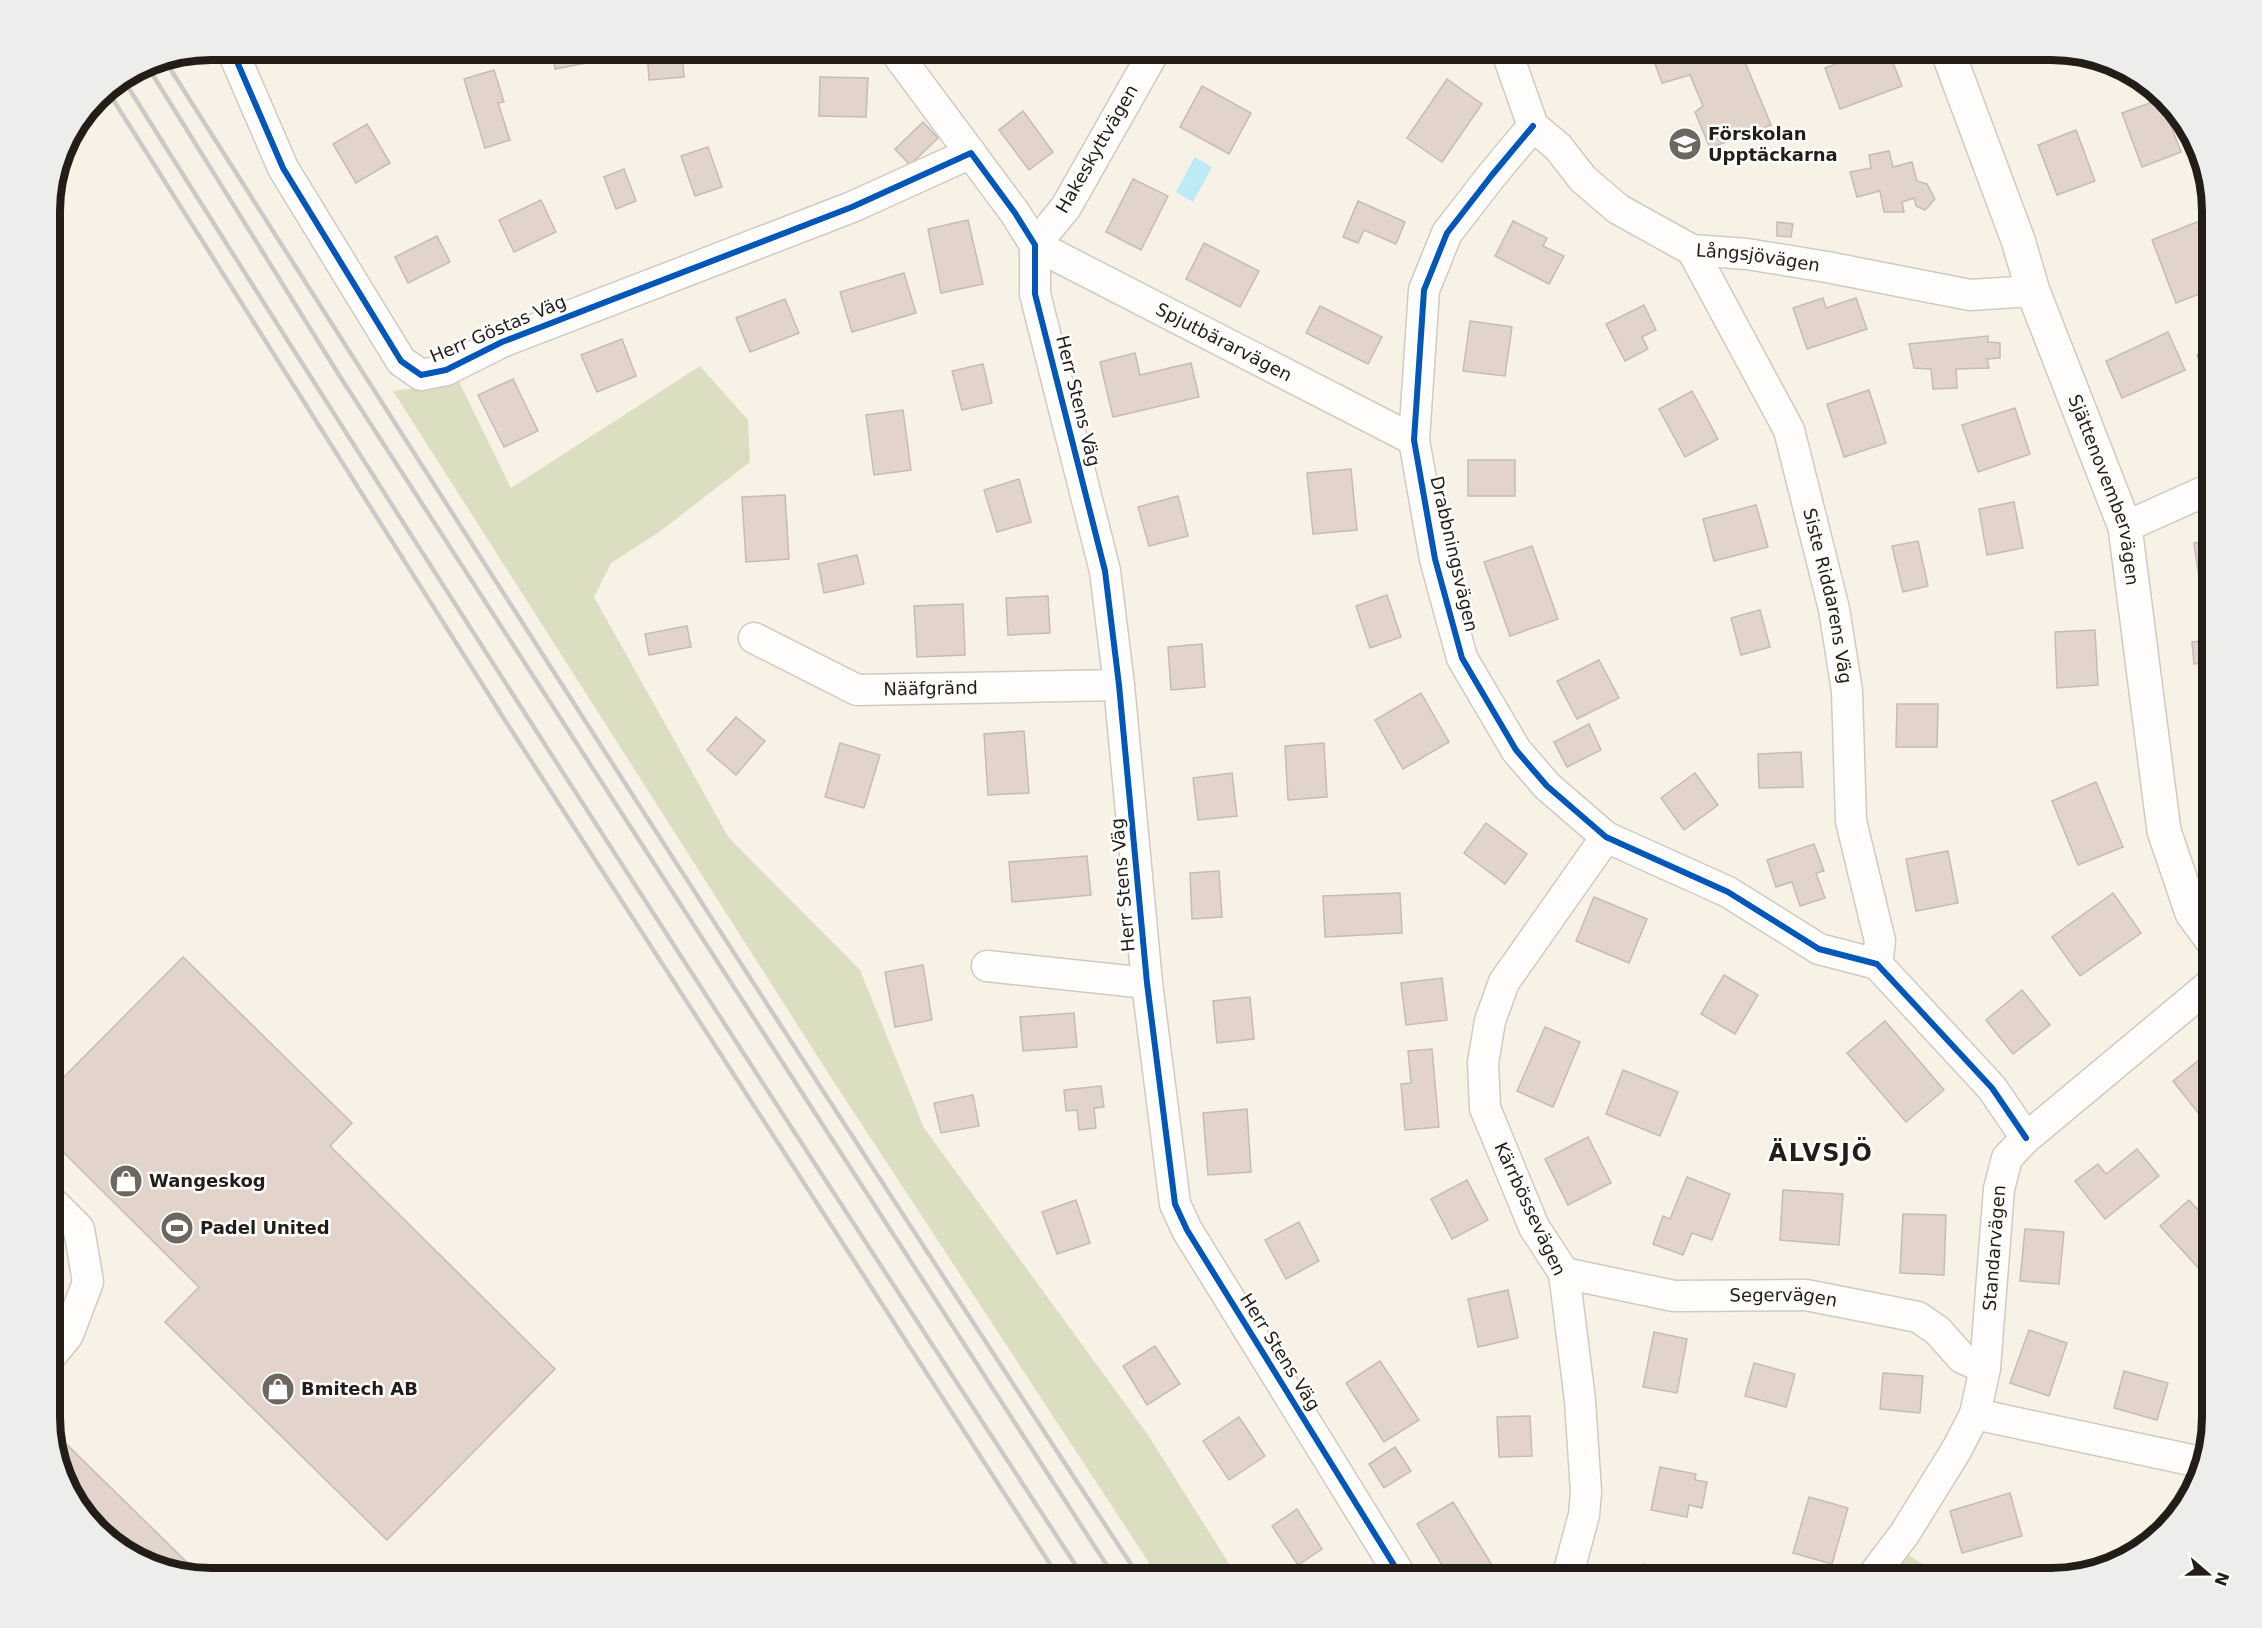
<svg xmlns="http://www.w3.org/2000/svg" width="2262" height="1628" viewBox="0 0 2262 1628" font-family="'DejaVu Sans',sans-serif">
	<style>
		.green { fill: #dcdec2 }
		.water { fill: #bcebf7 }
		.building { fill: #e2d3cb; stroke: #c4bdb7; stroke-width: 1.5 }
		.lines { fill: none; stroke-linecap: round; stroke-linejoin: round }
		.minor-casing { stroke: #d0cbc2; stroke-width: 33 }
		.tertiary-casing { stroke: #d0cbc2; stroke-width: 36 }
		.minor { stroke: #fefdfb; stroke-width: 30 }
		.tertiary { stroke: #fefdfb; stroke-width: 33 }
		.rail { stroke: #cccac7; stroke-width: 4.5 }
		.cycleway-casing { stroke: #fff; stroke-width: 10 }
		.cycleway { stroke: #0057b8; stroke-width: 6 }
		.labels { text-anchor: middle; stroke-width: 5; stroke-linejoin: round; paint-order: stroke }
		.poi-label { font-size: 18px; font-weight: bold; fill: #221e17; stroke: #fff; text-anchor: start }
		.street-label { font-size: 18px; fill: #221e17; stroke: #fff }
		.district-label { font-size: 24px; font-weight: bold; letter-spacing: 1.5px; fill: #221e17; stroke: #fff }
		.rim { fill: none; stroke: #221e17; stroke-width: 8 }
	</style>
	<rect width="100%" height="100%" fill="#f7f1e6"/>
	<g class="green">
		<path d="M700,366L748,420L750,462L659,532L611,563L594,597L729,838L860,970L924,1128L1148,1435L1238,1578H1159L832,1079L393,391L459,382L511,488Z"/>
		<path d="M1905,1553L1945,1578H1885Z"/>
	</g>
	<path class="water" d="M1195,157L1212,167L1193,202L1176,192Z"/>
	<g class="building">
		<path d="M552,50H601L603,60L555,69Z"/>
		<path d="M647,50H682L684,77L649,80Z"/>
		<path d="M991,50H1042L1043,55L993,63Z"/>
		<path d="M1650,50H1740L1771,125L1710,148L1695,112L1703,106L1690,75L1662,83Z"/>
		<path d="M1875,50H1888L1902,86L1840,109L1825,68Z"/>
		<path d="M2047,50H2052L2078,54L2052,63Z"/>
		<path d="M494,70L504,102L498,103L510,140L485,148L464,79Z"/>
		<path d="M820,77L868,78L866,117L819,116Z"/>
		<path d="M1447,79L1482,104L1442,162L1407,138Z"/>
		<path d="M1202,86L1251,113L1229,154L1180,127Z"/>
		<path d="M2161,99L2181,152L2142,167L2122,113Z"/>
		<path d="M1023,111L1053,152L1029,170L999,130Z"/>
		<path d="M923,122L938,138L910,165L895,149Z"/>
		<path d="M367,124L390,163L356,183L333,144Z"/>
		<path d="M2076,130L2095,181L2057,195L2038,145Z"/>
		<path d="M708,147L722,187L695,196L681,156Z"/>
		<path d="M1889,151L1893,167L1912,162L1917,181L1927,184L1935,199L1925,210L1916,206L1914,198L1902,202L1904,212H1884L1880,191L1857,197L1850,172L1871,168L1869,155Z"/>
		<path d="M624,169L636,201L616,209L604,177Z"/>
		<path d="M1133,179L1168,196L1141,250L1106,232Z"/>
		<path d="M541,200L556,232L514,252L499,220Z"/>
		<path d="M1358,201L1405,222L1396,244L1364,230L1358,243L1343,237Z"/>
		<path d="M968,220L983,284L941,293L928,229Z"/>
		<path d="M2202,220L2212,248V289L2176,303L2152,240Z"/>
		<path d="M1513,221L1547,238L1543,246L1564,256L1549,284L1495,256Z"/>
		<path d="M1777,222L1793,224L1791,237L1777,236Z"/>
		<path d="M437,236L450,262L408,283L395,257Z"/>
		<path d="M1204,243L1259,271L1240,307L1186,279Z"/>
		<path d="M904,273L916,313L852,332L840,292Z"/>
		<path d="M1823,298L1826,308L1856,298L1867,329L1807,349L1793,308Z"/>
		<path d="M785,299L799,333L750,352L736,318Z"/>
		<path d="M1644,305L1656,330L1642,337L1648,349L1625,361L1606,324Z"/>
		<path d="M1320,306L1382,337L1368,364L1306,333Z"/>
		<path d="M1470,321L1512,327L1505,376L1463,371Z"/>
		<path d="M2168,332L2185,370L2122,398L2106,361Z"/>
		<path d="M1988,336V342L2000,343V358L1987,359L1989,368L1956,369L1957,388L1933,389L1931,369L1914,368L1909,344Z"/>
		<path d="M622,339L636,376L597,392L581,355Z"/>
		<path d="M2212,349V393L2197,355Z"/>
		<path d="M1135,353L1140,375L1191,363L1199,397L1113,417L1100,362Z"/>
		<path d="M983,364L992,403L962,410L952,371Z"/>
		<path d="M513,379L538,431L504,447L478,395Z"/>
		<path d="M1869,390L1886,443L1844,457L1827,404Z"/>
		<path d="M1692,391L1718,439L1685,457L1659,409Z"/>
		<path d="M2015,408L2030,454L1978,472L1962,425Z"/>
		<path d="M903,410L911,470L874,475L866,415Z"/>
		<rect x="1468" y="460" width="47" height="36"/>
		<path d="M1351,469L1357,530L1313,534L1307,473Z"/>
		<path d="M1019,479L1031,522L997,532L984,490Z"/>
		<path d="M785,495L789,559L746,562L742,497Z"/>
		<path d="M1178,496L1188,536L1149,546L1138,507Z"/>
		<path d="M2014,502L2023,548L1987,555L1979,509Z"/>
		<path d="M1756,505L1768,547L1714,561L1703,519Z"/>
		<path d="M2212,540V631L2207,632L2194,543Z"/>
		<path d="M1918,541L1928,586L1903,592L1892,546Z"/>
		<path d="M1532,546L1558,619L1510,636L1484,562Z"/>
		<path d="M857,555L864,584L824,593L818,564Z"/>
		<path d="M1387,595L1401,637L1370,648L1356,606Z"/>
		<path d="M1048,596L1050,633L1008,635L1006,598Z"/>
		<path d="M963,604L965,655L917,657L914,606Z"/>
		<path d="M1760,610L1770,647L1741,655L1731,618Z"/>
		<path d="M687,626L691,647L649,655L645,634Z"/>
		<path d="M2095,630L2098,685L2057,688L2055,632Z"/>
		<path d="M2212,640V662L2194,664L2192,642Z"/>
		<path d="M1202,644L1205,687L1171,690L1168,647Z"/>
		<path d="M1599,660L1619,698L1577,719L1557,681Z"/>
		<path d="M1421,693L1449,742L1403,769L1375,720Z"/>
		<path d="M1897,704H1938L1937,747H1896Z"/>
		<path d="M736,717L765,741L736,775L707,750Z"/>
		<path d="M1589,724L1601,750L1567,767L1554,742Z"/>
		<path d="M1024,731L1029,793L988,795L984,734Z"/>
		<path d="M840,743L880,755L864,808L825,797Z"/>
		<path d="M1324,743L1327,797L1288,800L1285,746Z"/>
		<path d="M1801,752L1803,787L1759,788L1758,754Z"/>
		<path d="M2212,753V778L2205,756Z"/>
		<path d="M1232,773L1237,816L1198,820L1193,778Z"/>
		<path d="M1695,773L1718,805L1684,830L1661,798Z"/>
		<path d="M2096,782L2123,847L2078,865L2052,801Z"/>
		<path d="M1486,823L1527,854L1505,884L1464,853Z"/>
		<path d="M1814,844L1824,871L1816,873L1825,898L1800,906L1792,882L1776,887L1767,860Z"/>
		<path d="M1948,851L1958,903L1916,911L1906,859Z"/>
		<path d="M1087,856L1091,895L1012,902L1009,862Z"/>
		<path d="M1219,871L1222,917L1192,919L1190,873Z"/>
		<path d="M1400,893L1402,933L1325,937L1323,896Z"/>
		<path d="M2113,893L2141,933L2080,976L2052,937Z"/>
		<path d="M1594,897L1647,919L1629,963L1576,941Z"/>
		<path d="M183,957L352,1123L330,1146L555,1369L387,1540L165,1322L199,1287L50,1139V1069L61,1080Z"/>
		<path d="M923,965L932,1020L895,1027L885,972Z"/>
		<path d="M1724,975L1758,995L1735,1034L1701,1014Z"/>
		<path d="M1442,978L1447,1020L1406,1025L1401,983Z"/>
		<path d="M2022,990L2050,1025L2013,1054L1986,1020Z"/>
		<path d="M1250,997L1254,1039L1217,1043L1213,1001Z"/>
		<path d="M1074,1013L1077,1047L1023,1051L1020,1017Z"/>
		<path d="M1885,1021L1944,1090L1906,1122L1847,1053Z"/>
		<path d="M1545,1027L1580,1042L1553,1107L1517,1091Z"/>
		<path d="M1432,1049L1439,1127L1405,1130L1401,1084L1411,1083L1408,1051Z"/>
		<path d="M2206,1054L2212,1061V1103L2199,1114L2173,1081Z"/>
		<path d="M1623,1070L1678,1092L1660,1136L1606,1114Z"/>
		<path d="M1101,1086L1104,1107L1094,1108L1096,1128L1079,1130L1077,1110L1066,1111L1064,1090Z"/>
		<path d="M973,1095L979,1126L941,1133L934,1103Z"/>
		<path d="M1247,1109L1251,1172L1208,1175L1203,1113Z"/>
		<path d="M1588,1137L1611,1183L1568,1205L1545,1159Z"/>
		<path d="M2137,1149L2159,1176L2105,1219L2075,1181L2098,1164L2106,1174Z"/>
		<path d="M1687,1177L1730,1194L1712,1240L1692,1233L1683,1255L1653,1244L1663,1216L1670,1219Z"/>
		<path d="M1467,1180L1488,1220L1452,1239L1431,1199Z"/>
		<path d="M1783,1190L1843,1194L1839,1245L1780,1240Z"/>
		<path d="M1076,1200L1090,1243L1057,1254L1042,1212Z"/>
		<path d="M2189,1200L2212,1225V1264L2203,1273L2160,1226Z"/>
		<path d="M1903,1214L1946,1215L1944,1275L1900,1273Z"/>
		<path d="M1299,1222L1319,1261L1286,1279L1265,1240Z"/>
		<path d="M2025,1229L2064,1232L2059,1284L2020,1281Z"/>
		<path d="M1508,1290L1518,1338L1478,1347L1468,1299Z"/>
		<path d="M2029,1330L2067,1343L2049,1396L2010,1383Z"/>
		<path d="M1654,1332L1687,1339L1677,1393L1643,1387Z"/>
		<path d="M1155,1346L1180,1384L1147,1405L1123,1366Z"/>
		<path d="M1380,1361L1419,1420L1384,1442L1346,1383Z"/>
		<path d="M1754,1363L1795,1374L1786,1407L1745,1396Z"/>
		<path d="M2124,1371L2168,1383L2157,1420L2114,1408Z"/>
		<path d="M1883,1373L1923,1376L1920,1413L1880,1409Z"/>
		<path d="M1530,1416L1532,1456L1499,1457L1497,1417Z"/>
		<path d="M1239,1417L1265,1456L1229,1480L1203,1441Z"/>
		<path d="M52,1430L202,1577L159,1570L113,1545L71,1498Z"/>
		<path d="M1395,1447L1411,1471L1384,1488L1369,1464Z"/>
		<path d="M1660,1467L1696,1474L1695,1480L1707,1482L1702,1508L1689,1505L1687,1517L1651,1510Z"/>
		<path d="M2010,1493L2022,1536L1962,1553L1950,1511Z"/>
		<path d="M1809,1497L1848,1508L1832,1564L1793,1553Z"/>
		<path d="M1453,1502L1500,1578H1450L1417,1524Z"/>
		<path d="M1297,1509L1322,1549L1298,1565L1272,1526Z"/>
		<path d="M1643,1564L1681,1575L1680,1578H1639Z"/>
	</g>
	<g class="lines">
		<g class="minor-casing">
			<g id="minor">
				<path d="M232,50L283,168L401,361L421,375L446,370L502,342L852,207L971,153"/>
				<path d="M894,50L1015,213L1035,245V294L1105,571L1119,685L1147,983L1175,1204L1187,1230L1402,1578"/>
				<path id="s1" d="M1155,50L1066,207L1035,245L1414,440"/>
				<path id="s2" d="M1506,50L1533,126L1558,147L1583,179L1618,209L1692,250L1747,254L1827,267L1970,295L2033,291"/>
				<path d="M1533,126L1492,175L1447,233L1424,290L1414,440L1435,559L1462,658L1516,750L1547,786L1606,837L1728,892L1819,949L1877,964L1992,1088L2026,1138"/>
				<path id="s3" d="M1692,250L1789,430L1834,609L1847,691L1851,821L1880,941L1877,964"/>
				<path d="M2125,527L2212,488"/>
				<path id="s4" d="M754,638L857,690L1119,685"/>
				<path d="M987,966L1147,983"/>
				<path d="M50,1200L79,1229L88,1282L68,1335L50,1357"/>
				<path id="s5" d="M1564,1273L1674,1296L1806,1295L1918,1317L1938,1331L1962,1358L1985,1368"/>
				<path d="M1975,1414L2205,1463"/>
				<path d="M1567,1578L1584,1515L1586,1492L1580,1400L1564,1273L1534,1227L1485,1108L1483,1063L1490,1021L1504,982L1606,837"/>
				<path id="s6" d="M1871,1578L1905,1533L1957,1449L1975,1414L1985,1368L1999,1189L2007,1158L2026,1138L2212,983"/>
			</g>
		</g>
		<g class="tertiary-casing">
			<g id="tertiary">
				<path id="s7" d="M1947,50L2018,240L2033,291L2125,527L2164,831L2192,913L2212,940"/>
			</g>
		</g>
		<use href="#minor" class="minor"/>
		<use href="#tertiary" class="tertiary"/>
		<g class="rail">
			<path d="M164,59C486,568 810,1075 1140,1578"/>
			<path d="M146,64L339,375L1115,1578"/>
			<path d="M123,79C438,582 760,1081 1084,1578"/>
			<path d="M107,90L508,725L1059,1578"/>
		</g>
		<g class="cycleway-casing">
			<g id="cycleway">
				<path d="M232,50L283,168L401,361L421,375L446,370L502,342L852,207L971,153L1015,213L1035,245V294L1105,571L1119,685L1147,983L1175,1204L1187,1230L1402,1578"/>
				<path d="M1533,126L1492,175L1447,233L1424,290L1414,440L1435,559L1462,658L1516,750L1547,786L1606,837L1728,892L1819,949L1877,964L1992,1088L2026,1138"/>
			</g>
		</g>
		<use href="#cycleway" class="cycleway"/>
	</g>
	<defs>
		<g id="school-disc" transform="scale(1.725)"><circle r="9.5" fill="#6d685f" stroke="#fff"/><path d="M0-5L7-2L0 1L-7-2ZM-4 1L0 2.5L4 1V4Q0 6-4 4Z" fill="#fff"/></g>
		<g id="shop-disc" transform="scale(1.725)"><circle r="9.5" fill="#6d685f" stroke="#fff"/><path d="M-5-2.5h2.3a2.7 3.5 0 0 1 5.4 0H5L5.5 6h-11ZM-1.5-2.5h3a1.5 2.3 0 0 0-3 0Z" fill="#fff"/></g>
		<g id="stadium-disc" transform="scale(1.725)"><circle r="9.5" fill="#6d685f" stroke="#fff"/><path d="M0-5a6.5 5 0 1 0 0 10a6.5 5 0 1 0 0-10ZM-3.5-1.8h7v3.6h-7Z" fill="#fff"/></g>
	</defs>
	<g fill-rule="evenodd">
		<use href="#school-disc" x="1685" y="144"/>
		<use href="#shop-disc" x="126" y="1181"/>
		<use href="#stadium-disc" x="177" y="1228"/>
		<use href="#shop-disc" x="278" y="1389"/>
	</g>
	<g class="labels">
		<g class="poi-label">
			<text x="1708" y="140">Förskolan<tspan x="1708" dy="21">Upptäckarna</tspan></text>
			<text x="149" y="1187">Wangeskog</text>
			<text x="200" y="1234">Padel United</text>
			<text x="301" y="1395">Bmitech AB</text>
		</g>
		<g class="street-label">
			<text transform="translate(1097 149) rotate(-60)" y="6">Hakeskyttvägen</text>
			<text dy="6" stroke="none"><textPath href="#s2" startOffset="351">Långsjövägen</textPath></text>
			<text transform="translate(498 329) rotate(-23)" y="6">Herr Göstas Väg</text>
			<text dy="6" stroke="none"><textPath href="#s1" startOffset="442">Spjutbärarvägen</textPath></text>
			<text transform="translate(1078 401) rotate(76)" y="6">Herr Stens Väg</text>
			<text dy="6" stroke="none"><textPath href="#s7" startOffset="468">Sjättenovembervägen</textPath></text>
			<text transform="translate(1454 554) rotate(77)" y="6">Drabbningsvägen</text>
			<text dy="6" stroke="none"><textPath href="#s3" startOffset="375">Siste Riddarens Väg</textPath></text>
			<text dy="6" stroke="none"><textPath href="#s4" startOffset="189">Nääfgränd</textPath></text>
			<text transform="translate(1123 885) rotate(-95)" y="6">Herr Stens Väg</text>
			<text transform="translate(1530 1209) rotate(65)" y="6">Kärrbössevägen</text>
			<text dy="6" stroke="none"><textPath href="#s6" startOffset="362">Standarvägen</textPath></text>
			<text dy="6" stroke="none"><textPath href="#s5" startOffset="222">Segervägen</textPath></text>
			<text transform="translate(1280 1352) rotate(58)" y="6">Herr Stens Väg</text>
		</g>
		<g class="district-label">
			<text x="1821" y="1161">ÄLVSJÖ</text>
		</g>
	</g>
	<path d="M0 0H2262V1628H0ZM211 60H2051A151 151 0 0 1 2202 211V1417A151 151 0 0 1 2051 1568H211A151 151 0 0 1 60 1417V211A151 151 0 0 1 211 60Z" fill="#ededec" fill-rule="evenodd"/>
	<path class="rim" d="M211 60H2051A151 151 0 0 1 2202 211V1417A151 151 0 0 1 2051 1568H211A151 151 0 0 1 60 1417V211A151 151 0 0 1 211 60Z"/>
	<g transform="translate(2208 1574) rotate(110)" stroke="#ffffff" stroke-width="4.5" paint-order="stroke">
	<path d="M0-4.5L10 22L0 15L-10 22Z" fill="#221e17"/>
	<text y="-9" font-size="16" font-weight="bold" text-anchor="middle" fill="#221e17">N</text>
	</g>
</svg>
